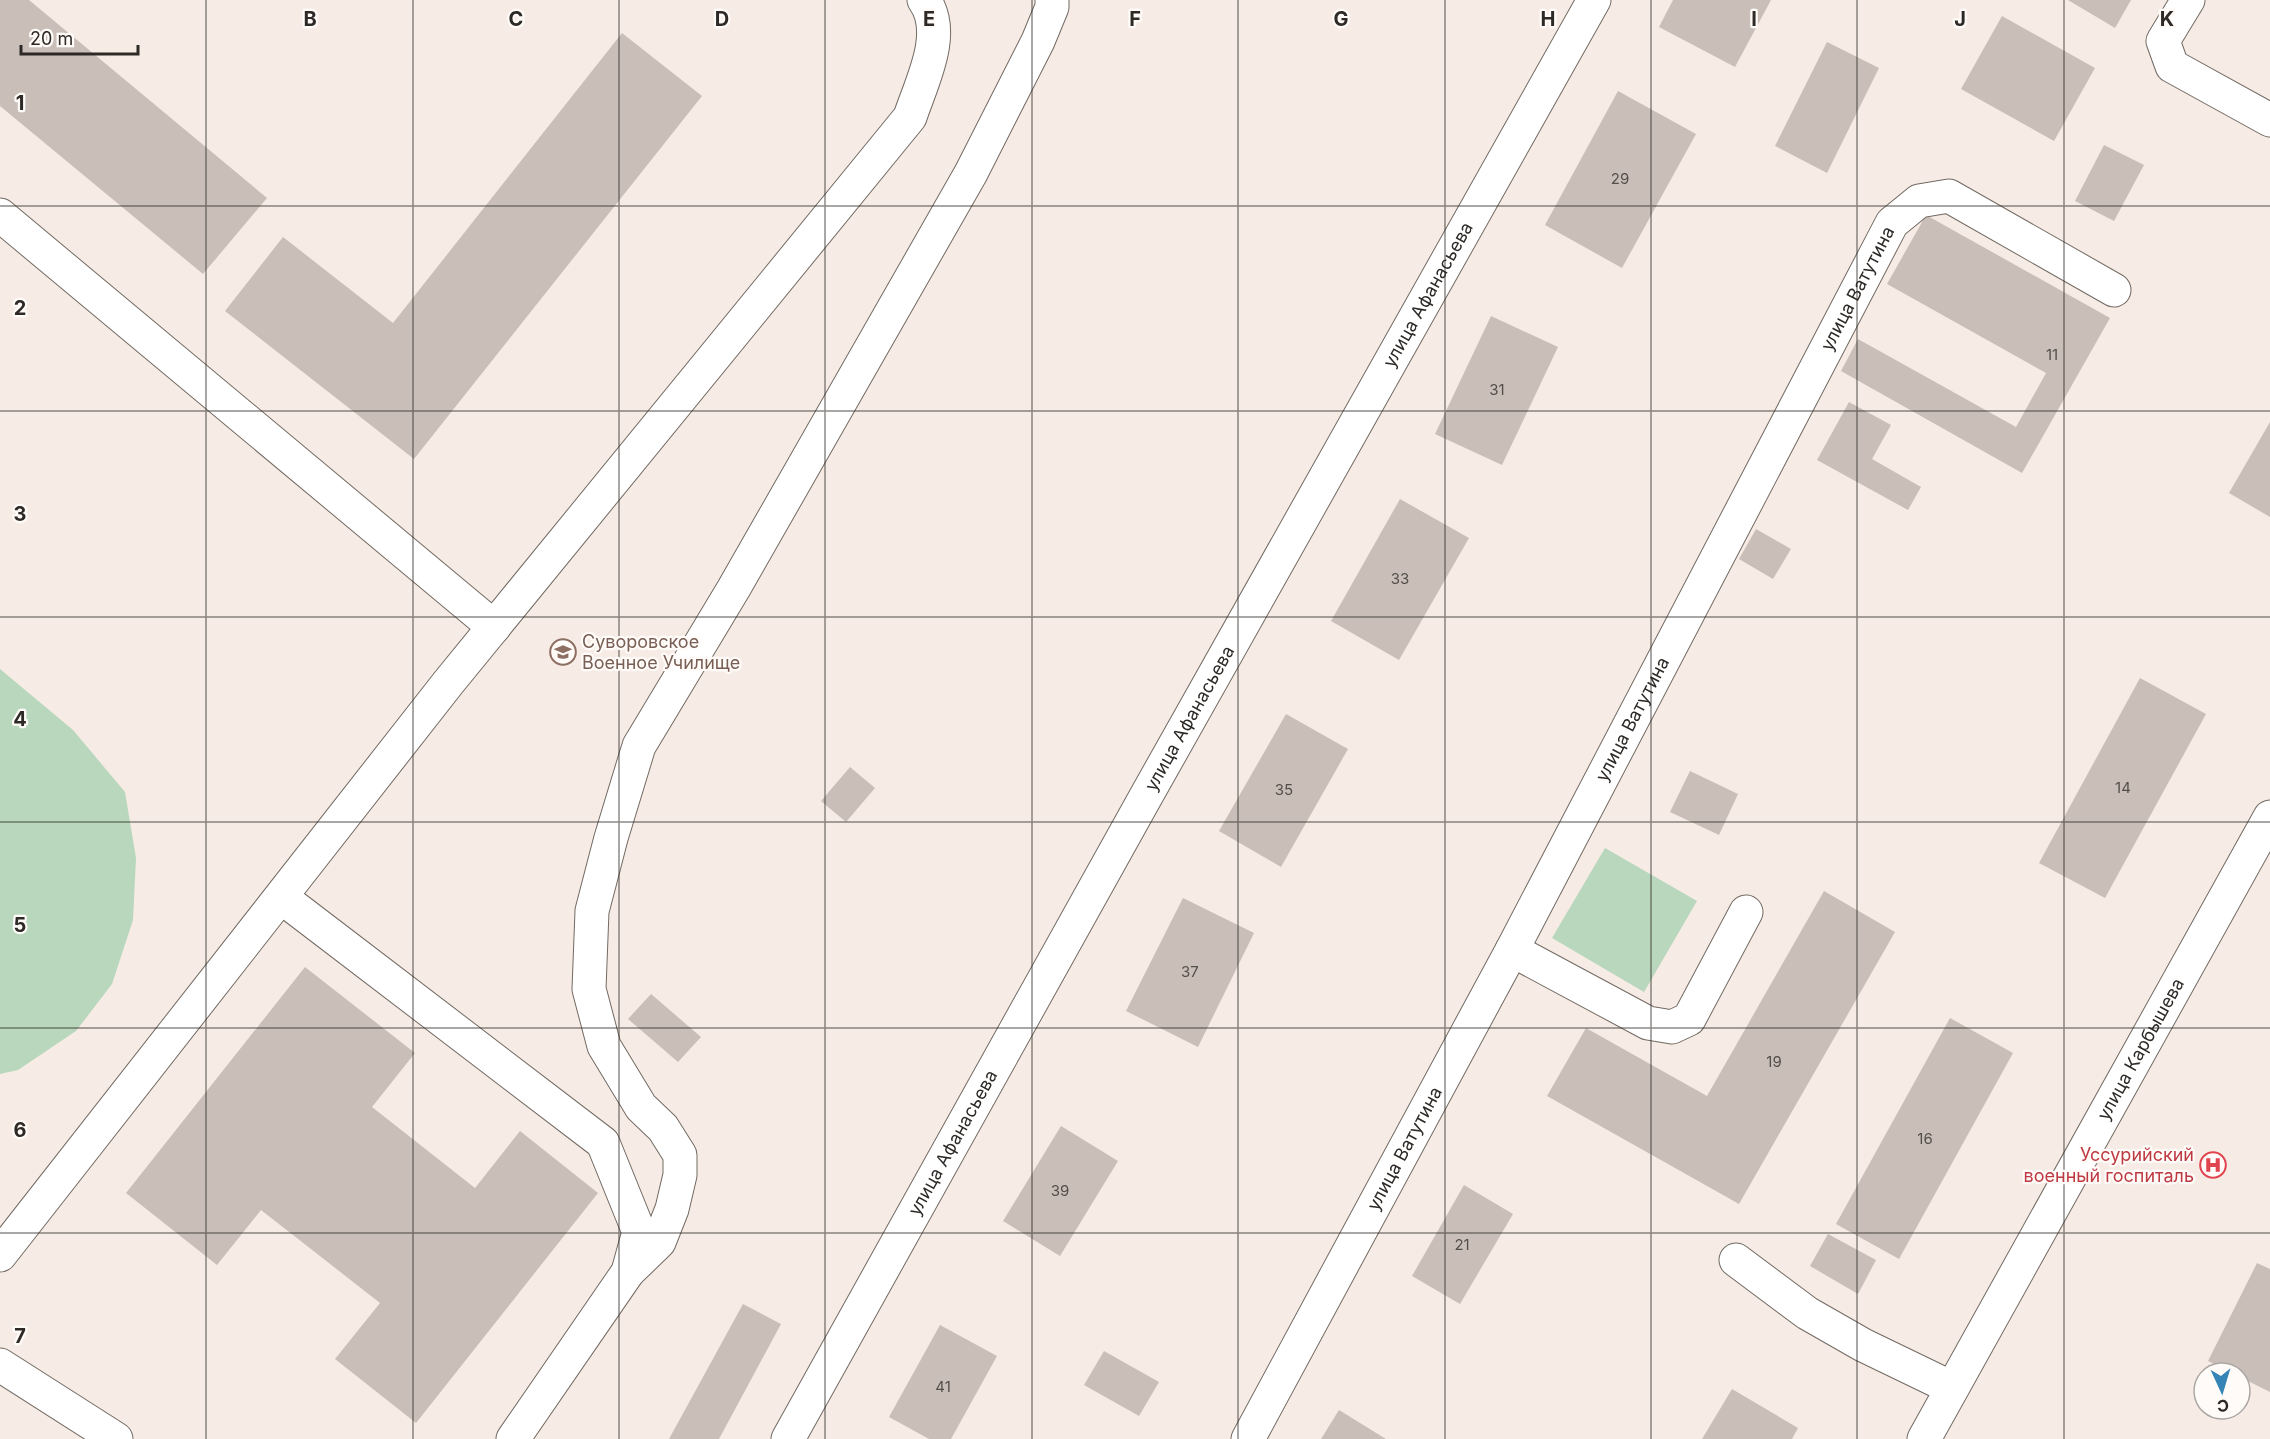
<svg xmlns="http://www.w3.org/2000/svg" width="2270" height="1439" viewBox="0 0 2270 1439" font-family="Inter,sans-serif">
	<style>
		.green { fill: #b8d7bd }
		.building { fill: #c9bfb8 }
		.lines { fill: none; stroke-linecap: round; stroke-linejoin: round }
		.minor-casing { stroke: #726a63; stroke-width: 35 }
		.minor { stroke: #fff; stroke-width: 33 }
		.grid { fill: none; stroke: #2d2926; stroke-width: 1.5; stroke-opacity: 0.55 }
		.labels { text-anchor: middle; stroke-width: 4.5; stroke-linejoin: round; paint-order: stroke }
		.number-label { font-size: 15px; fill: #544e4a }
		.street-label { font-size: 18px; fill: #2d2926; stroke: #fffbf8 }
		.education-label { font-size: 18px; fill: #785e54; stroke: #fffbf8; text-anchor: start }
		.health-label { font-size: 18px; fill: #be3a42; stroke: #fffbf8; text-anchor: end }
		.grid-label { font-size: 20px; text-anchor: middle; font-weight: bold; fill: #2d2926; stroke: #fffbf8; stroke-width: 4.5; stroke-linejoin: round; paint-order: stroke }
	</style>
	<rect width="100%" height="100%" fill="#f7ece5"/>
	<g class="green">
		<path d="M0,669L73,730L125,792L136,858L133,920L112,984L76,1031L18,1070L0,1074Z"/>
		<path d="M1605,848L1697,901L1644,992L1552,938Z"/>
	</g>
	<g class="building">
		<path d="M0,0H29L267,198L203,274L0,106Z"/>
		<path d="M1673,0H1771L1735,67L1659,27Z"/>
		<path d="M2068,0H2131L2115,28Z"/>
		<path d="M2002,16L2095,68L2054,141L1961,89Z"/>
		<path d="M622,33L702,96L414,459L225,311L283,237L393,323Z"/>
		<path d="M1827,42L1879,68L1827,173L1775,146Z"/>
		<path d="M1618,91L1696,134L1622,268L1545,225Z"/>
		<path d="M2104,145L2144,165L2114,221L2075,201Z"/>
		<path d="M1926,215L2110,318L2022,473L1841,371L1858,339L2016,427L2046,373L1887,284Z"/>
		<path d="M1491,316L1558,347L1502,465L1435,434Z"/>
		<path d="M1849,402L1891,425L1872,459L1921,487L1908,510L1817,460Z"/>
		<path d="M2270,422V517L2229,493Z"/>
		<path d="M1400,499L1469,538L1399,660L1331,621Z"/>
		<path d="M1756,529L1791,549L1773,579L1739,559Z"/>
		<path d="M2140,678L2206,714L2105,898L2039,863Z"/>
		<path d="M1286,714L1348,749L1281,867L1219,831Z"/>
		<path d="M850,767L875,788L846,822L821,801Z"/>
		<path d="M1690,771L1738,794L1719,835L1670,812Z"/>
		<path d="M1824,891L1895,932L1739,1204L1547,1096L1586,1028L1707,1096Z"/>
		<path d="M1183,898L1254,933L1198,1047L1126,1011Z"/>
		<path d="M305,967L415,1053L372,1107L475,1188L520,1131L598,1193L416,1423L335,1359L380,1303L261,1210L217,1265L126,1193Z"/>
		<path d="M651,994L701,1037L678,1062L628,1019Z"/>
		<path d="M1950,1018L2013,1053L1899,1259L1836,1224Z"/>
		<path d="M1061,1126L1118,1161L1060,1256L1003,1221Z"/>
		<path d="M1464,1185L1513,1214L1460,1304L1412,1276Z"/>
		<path d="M1828,1234L1876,1260L1858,1294L1810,1266Z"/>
		<path d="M2257,1263L2270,1269V1392L2240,1377V1373H2232L2208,1361Z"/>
		<path d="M743,1304L781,1324L719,1439H669Z"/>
		<path d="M940,1325L997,1356L951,1439H929L889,1417Z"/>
		<path d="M1104,1351L1159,1382L1139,1416L1084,1385Z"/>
		<path d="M1732,1389L1798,1428L1792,1439H1702Z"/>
		<path d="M1339,1410L1386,1439H1321Z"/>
	</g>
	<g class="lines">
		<g class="minor-casing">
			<g id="minor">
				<path d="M2188,0L2163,41L2172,66L2270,120"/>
				<path d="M0,215L494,627"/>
				<path d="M281,897L603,1143L639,1232L628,1272L513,1439"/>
				<path d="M1512,950L1648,1023L1672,1027L1689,1019L1746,912"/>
				<path d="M0,1255L448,683L910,117C921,83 948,33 924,0"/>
				<path d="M1736,1260L1807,1313L1863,1345L1952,1388"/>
				<path d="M628,1272L659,1242L672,1209L680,1175V1155L663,1128L641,1107L604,1046L589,989L592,911L611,838L639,746L734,588L971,173L1038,41L1052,7V0"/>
				<path d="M0,1365L116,1439"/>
				<path id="s1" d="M788,1439L1145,798L1594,0"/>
				<path id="s2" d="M1248,1439L1512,950L1892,223L1919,201L1949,196L2114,290"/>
				<path id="s3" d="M1924,1439L2270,817"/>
			</g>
		</g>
		<use href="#minor" class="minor"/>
	</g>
	<path class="grid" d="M206,0V1439M413,0V1439M619,0V1439M825,0V1439M1032,0V1439M1238,0V1439M1445,0V1439M1651,0V1439M1857,0V1439M2064,0V1439M0,206H2270M0,411H2270M0,617H2270M0,822H2270M0,1028H2270M0,1233H2270"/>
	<defs>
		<g id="university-ring" transform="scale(1.35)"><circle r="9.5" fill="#fffbf8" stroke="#8d6e63" stroke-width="1.5"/><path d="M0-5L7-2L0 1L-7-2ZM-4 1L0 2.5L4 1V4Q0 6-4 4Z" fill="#8d6e63"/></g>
		<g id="hospital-ring" transform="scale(1.35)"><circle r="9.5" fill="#fffbf8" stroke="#e0444e" stroke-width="1.5"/><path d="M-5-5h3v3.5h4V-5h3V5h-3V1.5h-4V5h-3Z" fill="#e0444e"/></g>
	</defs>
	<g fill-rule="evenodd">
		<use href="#university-ring" x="563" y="652"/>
		<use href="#hospital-ring" x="2213" y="1165"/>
	</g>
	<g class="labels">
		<g class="number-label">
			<text x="1620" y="184">29</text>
			<text x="2052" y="360">11</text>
			<text x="1497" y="395">31</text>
			<text x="1400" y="584">33</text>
			<text x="2123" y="793">14</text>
			<text x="1284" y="795">35</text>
			<text x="1190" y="977">37</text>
			<text x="1774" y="1067">19</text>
			<text x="1925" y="1144">16</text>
			<text x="1060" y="1196">39</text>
			<text x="1462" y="1250">21</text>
			<text x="943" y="1392">41</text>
		</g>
		<g class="street-label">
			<text dy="6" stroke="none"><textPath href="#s2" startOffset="1302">улица Ватутина</textPath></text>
			<text dy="6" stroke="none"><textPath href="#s1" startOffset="1311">улица Афанасьева</textPath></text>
			<text dy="6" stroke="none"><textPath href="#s1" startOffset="825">улица Афанасьева</textPath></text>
			<text dy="6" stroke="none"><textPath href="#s2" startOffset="816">улица Ватутина</textPath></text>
			<text dy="6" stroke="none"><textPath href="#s3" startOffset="446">улица Карбышева</textPath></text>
			<text dy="6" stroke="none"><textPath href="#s1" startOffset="339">улица Афанасьева</textPath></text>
			<text dy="6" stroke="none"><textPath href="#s2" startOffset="330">улица Ватутина</textPath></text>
		</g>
		<g class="education-label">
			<text x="582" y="648">Суворовское<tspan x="582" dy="21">Военное Училище</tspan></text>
		</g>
		<g class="health-label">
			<text x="2194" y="1161">Уссурийский<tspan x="2194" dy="21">военный госпиталь</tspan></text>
		</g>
	</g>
	<g class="grid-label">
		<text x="310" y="26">B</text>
		<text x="516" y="26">C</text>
		<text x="722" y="26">D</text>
		<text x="929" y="26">E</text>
		<text x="1135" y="26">F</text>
		<text x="1341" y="26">G</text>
		<text x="1548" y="26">H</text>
		<text x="1754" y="26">I</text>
		<text x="1960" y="26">J</text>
		<text x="2167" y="26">K</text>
		<text x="20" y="110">1</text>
		<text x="20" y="315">2</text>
		<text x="20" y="521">3</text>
		<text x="20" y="726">4</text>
		<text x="20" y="932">5</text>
		<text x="20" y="1137">6</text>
		<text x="20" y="1343">7</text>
	</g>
	<g transform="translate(2222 1391) rotate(176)"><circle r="28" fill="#fffbf8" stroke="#aba7a4" stroke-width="1.5"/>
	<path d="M0-4.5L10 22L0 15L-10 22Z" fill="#3484b5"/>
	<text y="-9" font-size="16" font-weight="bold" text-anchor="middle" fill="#2d2926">С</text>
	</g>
	<path d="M21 45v9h117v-9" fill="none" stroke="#2d2926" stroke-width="3"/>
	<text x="30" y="45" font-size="18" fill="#2d2926" stroke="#fffbf8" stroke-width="4.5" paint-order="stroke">20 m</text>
</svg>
